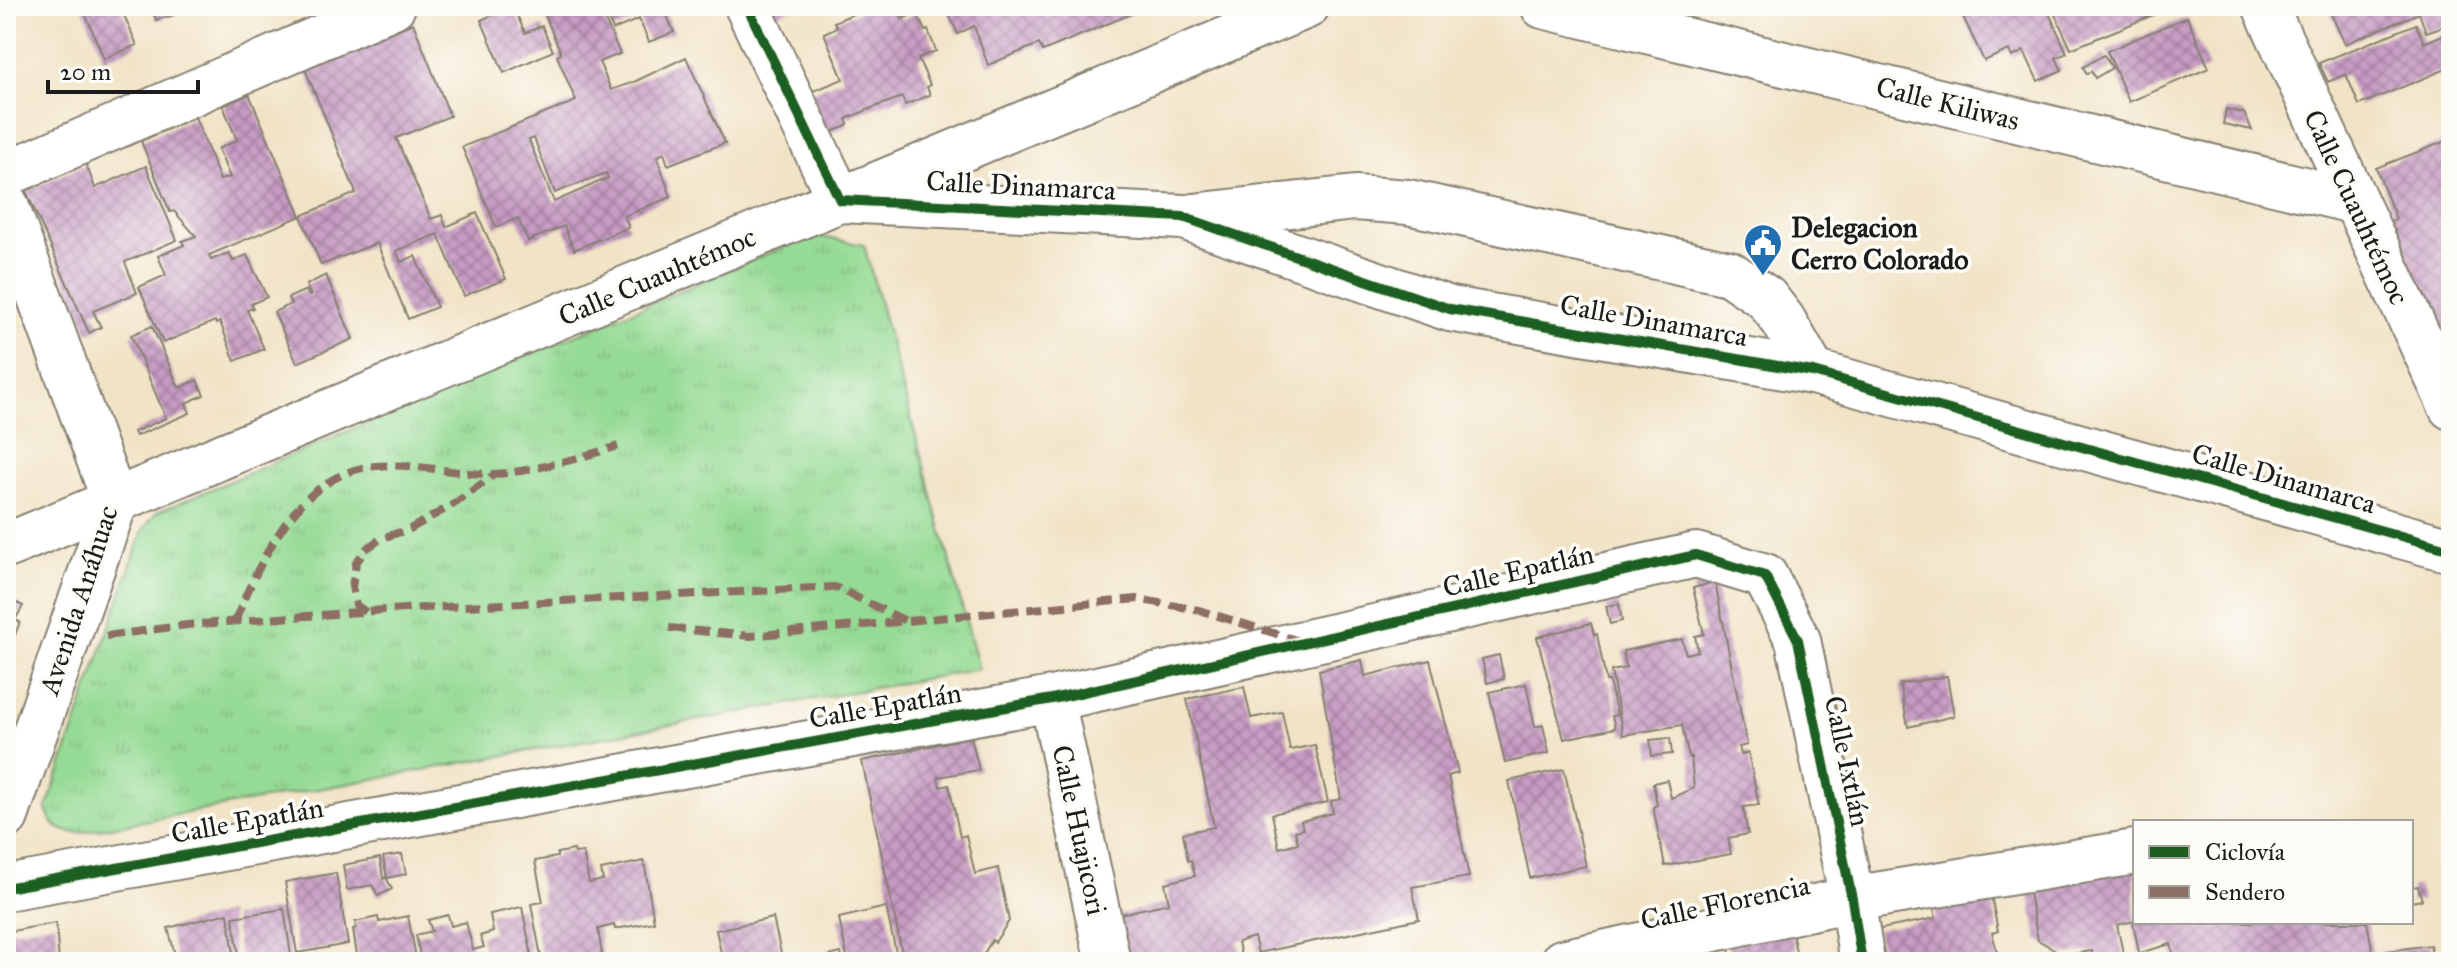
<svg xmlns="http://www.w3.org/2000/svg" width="2457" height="968" viewBox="0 0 2457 968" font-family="'IM FELL Great Primer',serif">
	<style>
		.park { fill: url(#park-tufts); stroke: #597c58; stroke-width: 2 }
		.building { fill: url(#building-cross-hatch); fill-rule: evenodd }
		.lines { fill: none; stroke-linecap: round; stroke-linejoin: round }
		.minor-casing { stroke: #868071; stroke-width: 48 }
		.minor { stroke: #fff; stroke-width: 44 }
		.quiet { stroke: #8d6e63; stroke-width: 8; stroke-dasharray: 16 8; stroke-linecap: butt }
		.cycleway-casing { stroke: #fdfcf7; stroke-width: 15 }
		.cycleway { stroke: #1b5e20; stroke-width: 10 }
		.labels { text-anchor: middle; stroke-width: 7; stroke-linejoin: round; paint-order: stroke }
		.street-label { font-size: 28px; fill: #1c1c1c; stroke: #fdfcf7 }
		.poi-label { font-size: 28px; font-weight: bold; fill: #1c1c1c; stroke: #fdfcf7; text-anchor: start }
	</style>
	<defs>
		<pattern id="park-tufts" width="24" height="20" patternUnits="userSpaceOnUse" patternTransform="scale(2)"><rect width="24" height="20" fill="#96db95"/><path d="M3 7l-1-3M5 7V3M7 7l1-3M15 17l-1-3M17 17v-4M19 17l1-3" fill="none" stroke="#81bb80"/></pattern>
		<pattern id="building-cross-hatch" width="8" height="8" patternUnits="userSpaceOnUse" patternTransform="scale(2)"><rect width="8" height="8" fill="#c79bc4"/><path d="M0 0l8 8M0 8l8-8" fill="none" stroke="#a17e9e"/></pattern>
	</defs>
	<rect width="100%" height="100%" fill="#fdfcf7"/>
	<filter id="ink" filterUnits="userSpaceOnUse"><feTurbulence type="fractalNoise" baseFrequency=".0125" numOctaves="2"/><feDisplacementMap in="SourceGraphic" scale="16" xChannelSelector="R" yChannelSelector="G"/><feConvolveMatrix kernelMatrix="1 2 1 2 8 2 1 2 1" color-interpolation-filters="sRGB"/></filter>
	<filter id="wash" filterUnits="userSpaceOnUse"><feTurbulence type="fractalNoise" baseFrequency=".006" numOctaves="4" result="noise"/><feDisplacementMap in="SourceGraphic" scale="32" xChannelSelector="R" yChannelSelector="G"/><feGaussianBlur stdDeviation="1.8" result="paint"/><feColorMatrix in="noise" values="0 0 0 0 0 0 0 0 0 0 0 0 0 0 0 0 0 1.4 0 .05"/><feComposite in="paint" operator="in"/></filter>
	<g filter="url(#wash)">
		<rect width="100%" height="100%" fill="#f1e3c6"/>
		<path class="park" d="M812,235L864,245L979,669L77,833C58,831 53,827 46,810L143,530L157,512Z"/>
		<g id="blocks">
			<g class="building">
				<path d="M82,6H120L137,45L104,59Z"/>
				<path d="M152,6H171L174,15L156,20Z"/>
				<path d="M513,6L525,33L542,26L553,51L504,73L481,20Z"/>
				<path d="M541,6H599L620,54L599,62L611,90L634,82L686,57L725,143L668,165L664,153L657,157L671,197L624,216L629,227L574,250L564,226L528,241L518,218L496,227L462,147L576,101L557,56L561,53ZM534,138L555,193L606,173L608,178L554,202L529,140Z"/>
				<path d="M603,6H663L674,32L649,42L639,19L613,30Z"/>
				<path d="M764,6H798L769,18Z"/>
				<path d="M872,6L876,10L884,6H897L902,19L917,13L925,31L928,30L936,51L918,58L930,85L927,87L930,95L905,105L902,97L872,108L846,119L848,124L845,127L819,137L801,96L843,79L824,33L837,27L834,22Z"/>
				<path d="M955,6H1150L1043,51L1039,44L988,65L974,26L958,34L947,10Z"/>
				<path d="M1958,6H2046L2067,53L2056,58L2062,70L2038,81L2024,51L2012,57L2009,50L1984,61Z"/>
				<path d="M2051,6H2175L2071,49Z"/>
				<path d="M2342,6H2447L2451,24L2426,32L2419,13L2345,44L2330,12Z"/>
				<path d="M2187,17L2209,68L2129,102L2107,51Z"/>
				<path d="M413,23L450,116L396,138L431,219L442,215L446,227L477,213L506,279L464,296L438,234L396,251L401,262L415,256L437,307L408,319L377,243L321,265L301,216L356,193L305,69Z"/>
				<path d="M2416,24L2424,43L2442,35L2451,58V67L2359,105L2346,74L2328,82L2319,63Z"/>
				<path d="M2104,55L2112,68L2095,78L2091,71L2087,74L2083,67Z"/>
				<path d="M249,94L301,216L209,255L211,260L229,253L233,261L247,255L267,297L251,304L253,308L247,310L264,349L235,361L220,322L216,324L215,321L163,343L139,287L166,275L158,256L184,245L182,241L196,236L174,211L170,212L141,141L195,117L220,180L230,177L218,149L237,140L223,106Z"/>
				<path d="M2226,109L2244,113L2252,130L2223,124Z"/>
				<path d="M2451,139V262L2446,264L2451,275V328L2440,333L2390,221L2396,219L2376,168Z"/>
				<path d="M86,164L95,188L146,166L177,240L125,262L137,293L93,311L101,327L89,333L26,191Z"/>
				<path d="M326,275L353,339L297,363L274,312L291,304L288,298L306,290L309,296L311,295L306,285Z"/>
				<path d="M152,326L179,388L197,380L204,395L186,403L190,413L136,436L134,432L166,418L131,335Z"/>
				<path d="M1715,582L1747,745L1739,747L1741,755L1748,752L1759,805L1743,807L1748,834L1728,838L1731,854L1665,866L1653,807L1657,805L1653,783L1667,780L1671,798L1694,788L1691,757L1689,758L1682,725L1623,735L1611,671L1626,668L1623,651L1682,639L1686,654L1698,651L1695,636L1704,634L1693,588Z"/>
				<path d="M6,598L23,606L15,620L20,622L6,658Z"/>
				<path d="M1619,604L1622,621L1610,624L1606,606Z"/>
				<path d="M1591,623L1594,635L1597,634L1606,681H1609L1617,715L1612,716L1615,728L1564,739L1537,637Z"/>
				<path d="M1499,655L1504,679L1487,683L1482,659Z"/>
				<path d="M1362,660L1365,676L1430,660L1458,773L1448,776L1469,877L1412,887L1419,919L1258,953L1254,937L1238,942L1241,956L1212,962H1120L1111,916L1169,903L1165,883L1195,876L1191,860L1188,861L1183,833L1214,827L1187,699L1244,687L1251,718L1282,712L1290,750L1315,745L1328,802L1272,814L1279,848L1298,843L1295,831L1303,829L1301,821L1333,813L1331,801L1341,799L1319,670Z"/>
				<path d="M1947,676L1954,716L1908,727L1900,684Z"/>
				<path d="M1526,684L1535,727L1543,725L1549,753L1505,763L1489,692Z"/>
				<path d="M971,737L979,770L938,777L940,787L949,785L960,837L966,835L975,874L998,868L1009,921L995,942L992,940L979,962L966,956L963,962H904L862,761Z"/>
				<path d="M1670,738L1672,754L1652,756L1650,740Z"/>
				<path d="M1564,769L1586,866L1530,878L1509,781Z"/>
				<path d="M574,850L575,853L583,852L589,883L603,880L601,870L644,861L654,922L615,929L614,925L598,929L602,954L588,956L589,962H542L531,904L543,902L535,861L557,857V853Z"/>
				<path d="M402,854L406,874L387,878L383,857Z"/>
				<path d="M380,858L383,879L386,877L392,889L378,896L372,885L347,890L343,865Z"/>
				<path d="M2135,865V921L2117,925L2125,962H2094L2092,951L2065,955L2038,940L2028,888Z"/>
				<path d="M336,873L348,944L297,953L285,882Z"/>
				<path d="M2418,886L2422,900L2411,902V887Z"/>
				<path d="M1991,895L1998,931L1992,933L2000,962H1884L1876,930L1936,918L1934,908Z"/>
				<path d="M522,907L533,962H421L416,935L432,931L428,920L448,915L451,926L466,922L473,950L484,947L480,936L493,932L490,914Z"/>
				<path d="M886,907L898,962H848L839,918Z"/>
				<path d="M284,909L292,962H240L233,917Z"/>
				<path d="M228,913L235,962H177L168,928Z"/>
				<path d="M408,916L417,962H358L353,929L356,928L355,922L378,917L379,922Z"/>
				<path d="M773,918L783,962H723L716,930Z"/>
				<path d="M2133,922H2367L2373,953L2430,945L2433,962H2369L2368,954L2330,962H2154L2174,957L2171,944L2139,953Z"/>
				<path d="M56,923L59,962H6V932Z"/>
				<path d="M1792,932L1798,962H1732L1728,945Z"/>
				<path d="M841,953L843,962H809V961Z"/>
			</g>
		</g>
	</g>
	<g filter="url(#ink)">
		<use href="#blocks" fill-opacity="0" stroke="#868071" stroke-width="2"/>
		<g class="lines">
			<g class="minor-casing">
				<g id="minor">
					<path d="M747,6L840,200L1183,217L1450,309L1813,372L2451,550"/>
					<path d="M1543,6L2353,201"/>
					<path d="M2265,6L2451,407"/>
					<path d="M6,174L393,6"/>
					<path d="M6,205L115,503L6,816"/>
					<path d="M1193,216L1355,198L1408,202L1729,273L1766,298L1783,320L1813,372"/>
					<path d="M6,546L1307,6"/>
					<path d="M1052,699L1108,962"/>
					<path d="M6,888L1052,699L1696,555L1765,576L1798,640L1852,899L1862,962"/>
					<path d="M1562,962L1852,899L2135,852"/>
				</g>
			</g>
			<use href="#minor" class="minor"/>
			<g class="quiet">
				<path d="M366,612L356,605L352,587L356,563L366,549L382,538L410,529L454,504L495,474"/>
				<path d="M235,621C261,559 299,472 376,466C413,463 454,474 492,474C528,473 583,457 618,446"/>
				<path d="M669,628L750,636L1137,599L1199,610L1299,641"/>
				<path d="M106,636L187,625L386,610L835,587L906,621"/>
			</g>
			<g class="cycleway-casing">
				<g id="cycleway">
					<path d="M747,6L840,200L1183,217L1450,309L1813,372L2451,550"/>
					<path d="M6,888L1052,699L1696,555L1765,576L1798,640L1852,899L1862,962"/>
				</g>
			</g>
			<use href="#cycleway" class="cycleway"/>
		</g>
	</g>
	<defs>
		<g id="civic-pin" transform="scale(2)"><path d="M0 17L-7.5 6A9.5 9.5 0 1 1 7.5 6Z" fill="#1f6fb2" stroke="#fdfcf7"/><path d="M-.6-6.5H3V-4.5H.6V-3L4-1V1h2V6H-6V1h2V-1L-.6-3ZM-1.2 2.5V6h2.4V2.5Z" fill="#fff"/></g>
	</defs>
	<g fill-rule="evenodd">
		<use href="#civic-pin" x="1763" y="243"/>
	</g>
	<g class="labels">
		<g class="street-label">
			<text transform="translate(1948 103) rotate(14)" y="10">Calle Kiliwas</text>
			<text transform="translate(1021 185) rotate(3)" y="10">Calle Dinamarca</text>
			<text transform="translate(2357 207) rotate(65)" y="10">Calle Cuauhtémoc</text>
			<text transform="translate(657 276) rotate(-23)" y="10">Calle Cuauhtémoc</text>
			<text transform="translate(1654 320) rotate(10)" y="10">Calle Dinamarca</text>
			<text transform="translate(2284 478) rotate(16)" y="10">Calle Dinamarca</text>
			<text transform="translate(1518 570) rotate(-13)" y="10">Calle Epatlán</text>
			<text transform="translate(78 600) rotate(-72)" y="10">Avenida Anáhuac</text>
			<text transform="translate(885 705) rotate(-10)" y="10">Calle Epatlán</text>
			<text transform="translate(1848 761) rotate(78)" y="10">Calle Ixtlán</text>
			<text transform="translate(247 820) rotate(-10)" y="10">Calle Epatlán</text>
			<text transform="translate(1080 830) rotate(78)" y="10">Calle Huajicori</text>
			<text transform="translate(1725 902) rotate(-12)" y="10">Calle Florencia</text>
		</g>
		<g class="poi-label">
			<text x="1791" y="237">Delegacion<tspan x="1791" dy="32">Cerro Colorado</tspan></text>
		</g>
	</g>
	<rect width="2457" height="968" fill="none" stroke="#fdfcf7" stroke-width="32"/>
	<rect x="2133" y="820" width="280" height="104" fill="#fdfcf7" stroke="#a3a29f" stroke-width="2"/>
	<rect x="2149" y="846" width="40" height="12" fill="#1b5e20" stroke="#a3a29f" stroke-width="2"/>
	<text x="2205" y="860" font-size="24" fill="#1c1c1c">Ciclovía</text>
	<rect x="2149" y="886" width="40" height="12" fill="#8d6e63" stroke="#a3a29f" stroke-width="2"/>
	<text x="2205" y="900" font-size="24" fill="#1c1c1c">Sendero</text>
	<path d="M48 80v12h150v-12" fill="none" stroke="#1c1c1c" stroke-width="4"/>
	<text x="60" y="80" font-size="24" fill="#1c1c1c" stroke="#fdfcf7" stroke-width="6" paint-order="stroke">20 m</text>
</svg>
